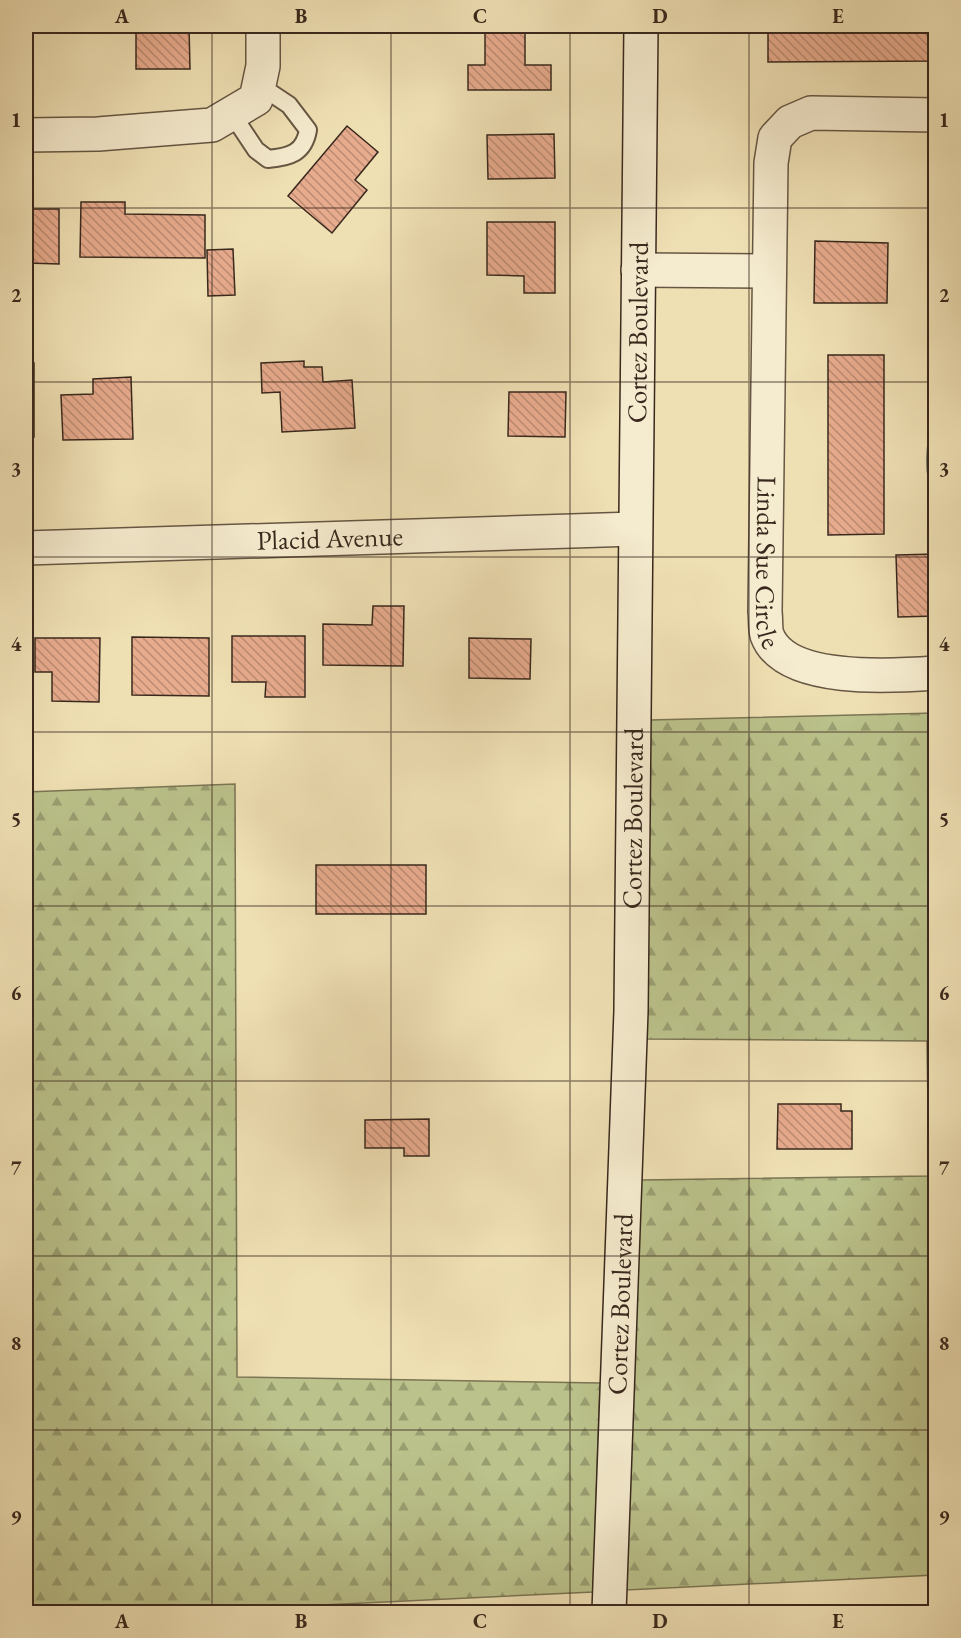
<svg xmlns="http://www.w3.org/2000/svg" width="961" height="1638" viewBox="0 0 961 1638" font-family="'EB Garamond',serif">
	<style>
		.forest { fill: url(#forest-firs); stroke: #7a7554; stroke-width: 1.5 }
		.water { fill: #9abdad; stroke: #738173; stroke-width: 1.5 }
		.building { fill: url(#building-back-hatch); stroke: #39281d; stroke-width: 1.5 }
		.lines { fill: none; stroke-linecap: round; stroke-linejoin: round }
		.lane-casing { stroke: #665643; stroke-width: 20 }
		.street-casing { stroke: #665643; stroke-width: 36 }
		.secondary-casing { stroke: #39281d; stroke-width: 36 }
		.lane { stroke: #f5ebce; stroke-width: 16 }
		.street { stroke: #f5ebce; stroke-width: 33 }
		.secondary { stroke: #f5ebce; stroke-width: 33 }
		.grid { fill: none; stroke: #39281d; stroke-width: 1.5; stroke-opacity: 0.55 }
		.labels { text-anchor: middle; stroke-width: 5; stroke-linejoin: round; paint-order: stroke }
		.street-label { font-size: 27px; fill: #39281d; stroke: #f5ebce }
		.neatline { fill: none; stroke: #39281d; stroke-width: 2 }
		.grid-label { font-size: 20px; text-anchor: middle; font-weight: bold; fill: #39281d }
	</style>
	<defs>
		<pattern id="forest-firs" width="22" height="20" patternUnits="userSpaceOnUse" patternTransform="scale(1.5)"><rect width="22" height="20" fill="#bbc28b"/><path d="M5 1l3.5 6h-7zM16 11l3.5 6h-7z" fill="#999e71"/></pattern>
		<pattern id="building-back-hatch" width="6" height="6" patternUnits="userSpaceOnUse" patternTransform="scale(1.5)"><rect width="6" height="6" fill="#e7ab8d"/><path d="M-1 5l2 2M0 0l6 6M5-1l2 2" fill="none" stroke="#bc8b73"/></pattern>
	</defs>
	<rect width="100%" height="100%" fill="#efe0b4"/>
	<filter id="stains"><feTurbulence type="fractalNoise" baseFrequency=".00333" numOctaves="4"/><feColorMatrix values="0 0 0 0 .2 0 0 0 0 .09 0 0 0 0 .02 0 0 0 .5 -.17"/></filter>
	<radialGradient id="worn" r=".72"><stop offset=".6" stop-color="#630" stop-opacity="0"/><stop offset="1" stop-color="#630" stop-opacity=".3"/></radialGradient>
	<g class="forest">
		<path d="M935,713V1575L626,1590L641,1180L929,1176L927,1041L647,1039L650,720Z"/>
		<path d="M235,784L237,1377L600,1383L593,1592L176,1612H26V792Z"/>
	</g>
	<path class="water" d="M935,419V498C923,477 925,441 935,419Z"/>
	<g class="building">
		<path d="M26,26H29L30,80H26Z"/>
		<path d="M150,26H189L190,69H136V33H150Z"/>
		<path d="M485,26H525V65H551V90H468V65H485Z"/>
		<path d="M768,26H936V61L768,62Z"/>
		<path d="M347,126L378,152L355,180L367,190L332,233L288,196Z"/>
		<path d="M554,134L555,178L488,179L487,135Z"/>
		<path d="M81,202H125V214L205,215V258L80,257Z"/>
		<path d="M26,209H59V264L26,263V281Z"/>
		<path d="M487,222H555V293H524V276L487,275Z"/>
		<path d="M815,241L888,243L887,303H814Z"/>
		<path d="M233,249L235,295L208,296L207,250Z"/>
		<path d="M828,355H884V534L828,535Z"/>
		<path d="M304,361V367H322L323,382L352,380L355,428L282,432L280,392L262,393L261,363Z"/>
		<rect x="26" y="363" width="8" height="74"/>
		<path d="M131,377L133,439L63,440L61,395L93,394V379Z"/>
		<path d="M509,392H566L565,437L508,436Z"/>
		<path d="M936,554V616L898,617L896,555Z"/>
		<path d="M373,606H404L403,666L323,665V624L372,625Z"/>
		<path d="M232,636H305V697H265L266,682H232Z"/>
		<path d="M132,637L209,638V696L132,695Z"/>
		<path d="M35,638H100L99,702L52,701V672H35Z"/>
		<path d="M469,638L531,639L530,679L469,678Z"/>
		<rect x="316" y="865" width="110" height="49"/>
		<path d="M778,1104H841V1111H852V1149H777Z"/>
		<path d="M429,1119V1156H404V1148H365V1120Z"/>
	</g>
	<g class="lines">
		<g class="lane-casing">
			<path id="lane" d="M232,114L256,150L268,159C290,157 304,153 308,130L289,105L259,85"/>
		</g>
		<g class="street-casing">
			<g id="street">
				<path id="s1" d="M936,115L811,113L790,122L775,138L771,163L765,612C766,619 765,629 767,635C785,684 894,676 936,673"/>
				<path d="M26,135L98,134L212,125L256,99L263,66V26"/>
				<path d="M638,270L769,271"/>
				<path id="s2" d="M26,548L635,529"/>
			</g>
		</g>
		<g class="secondary-casing">
			<g id="secondary">
				<path id="s3" d="M609,1612L631,1011L641,26"/>
			</g>
		</g>
		<use href="#lane" class="lane"/>
		<use href="#street" class="street"/>
		<use href="#secondary" class="secondary"/>
	</g>
	<path class="grid" d="M212,26V1612M391,26V1612M570,26V1612M749,26V1612M26,208H936M26,382H936M26,557H936M26,732H936M26,906H936M26,1081H936M26,1256H936M26,1430H936"/>
	<g class="labels">
		<g class="street-label">
			<text dy="9" stroke="none"><textPath href="#s3" startOffset="1280">Cortez Boulevard</textPath></text>
			<text dy="9" stroke="none"><textPath href="#s2" startOffset="304">Placid Avenue</textPath></text>
			<text dy="9" stroke="none"><textPath href="#s1" startOffset="594">Linda Sue Circle</textPath></text>
			<text dy="9" stroke="none"><textPath href="#s3" startOffset="794">Cortez Boulevard</textPath></text>
			<text dy="9" stroke="none"><textPath href="#s3" startOffset="308">Cortez Boulevard</textPath></text>
		</g>
	</g>
	<rect width="961" height="1638" fill="none" stroke="#efe0b4" stroke-width="66"/>
	<rect x="33" y="33" width="895" height="1572" class="neatline"/>
	<g class="grid-label">
		<text x="122" y="23">A</text>
		<text x="301" y="23">B</text>
		<text x="480" y="23">C</text>
		<text x="660" y="23">D</text>
		<text x="838" y="23">E</text>
		<text x="16" y="127">1</text>
		<text x="944" y="127">1</text>
		<text x="16" y="302">2</text>
		<text x="944" y="302">2</text>
		<text x="16" y="476">3</text>
		<text x="944" y="476">3</text>
		<text x="16" y="651">4</text>
		<text x="944" y="651">4</text>
		<text x="16" y="826">5</text>
		<text x="944" y="826">5</text>
		<text x="16" y="1000">6</text>
		<text x="944" y="1000">6</text>
		<text x="16" y="1175">7</text>
		<text x="944" y="1175">7</text>
		<text x="16" y="1350">8</text>
		<text x="944" y="1350">8</text>
		<text x="16" y="1524">9</text>
		<text x="944" y="1524">9</text>
		<text x="122" y="1628">A</text>
		<text x="301" y="1628">B</text>
		<text x="480" y="1628">C</text>
		<text x="660" y="1628">D</text>
		<text x="838" y="1628">E</text>
	</g>
	<rect width="100%" height="100%" filter="url(#stains)"/>
	<rect width="100%" height="100%" fill="url(#worn)"/>
</svg>
